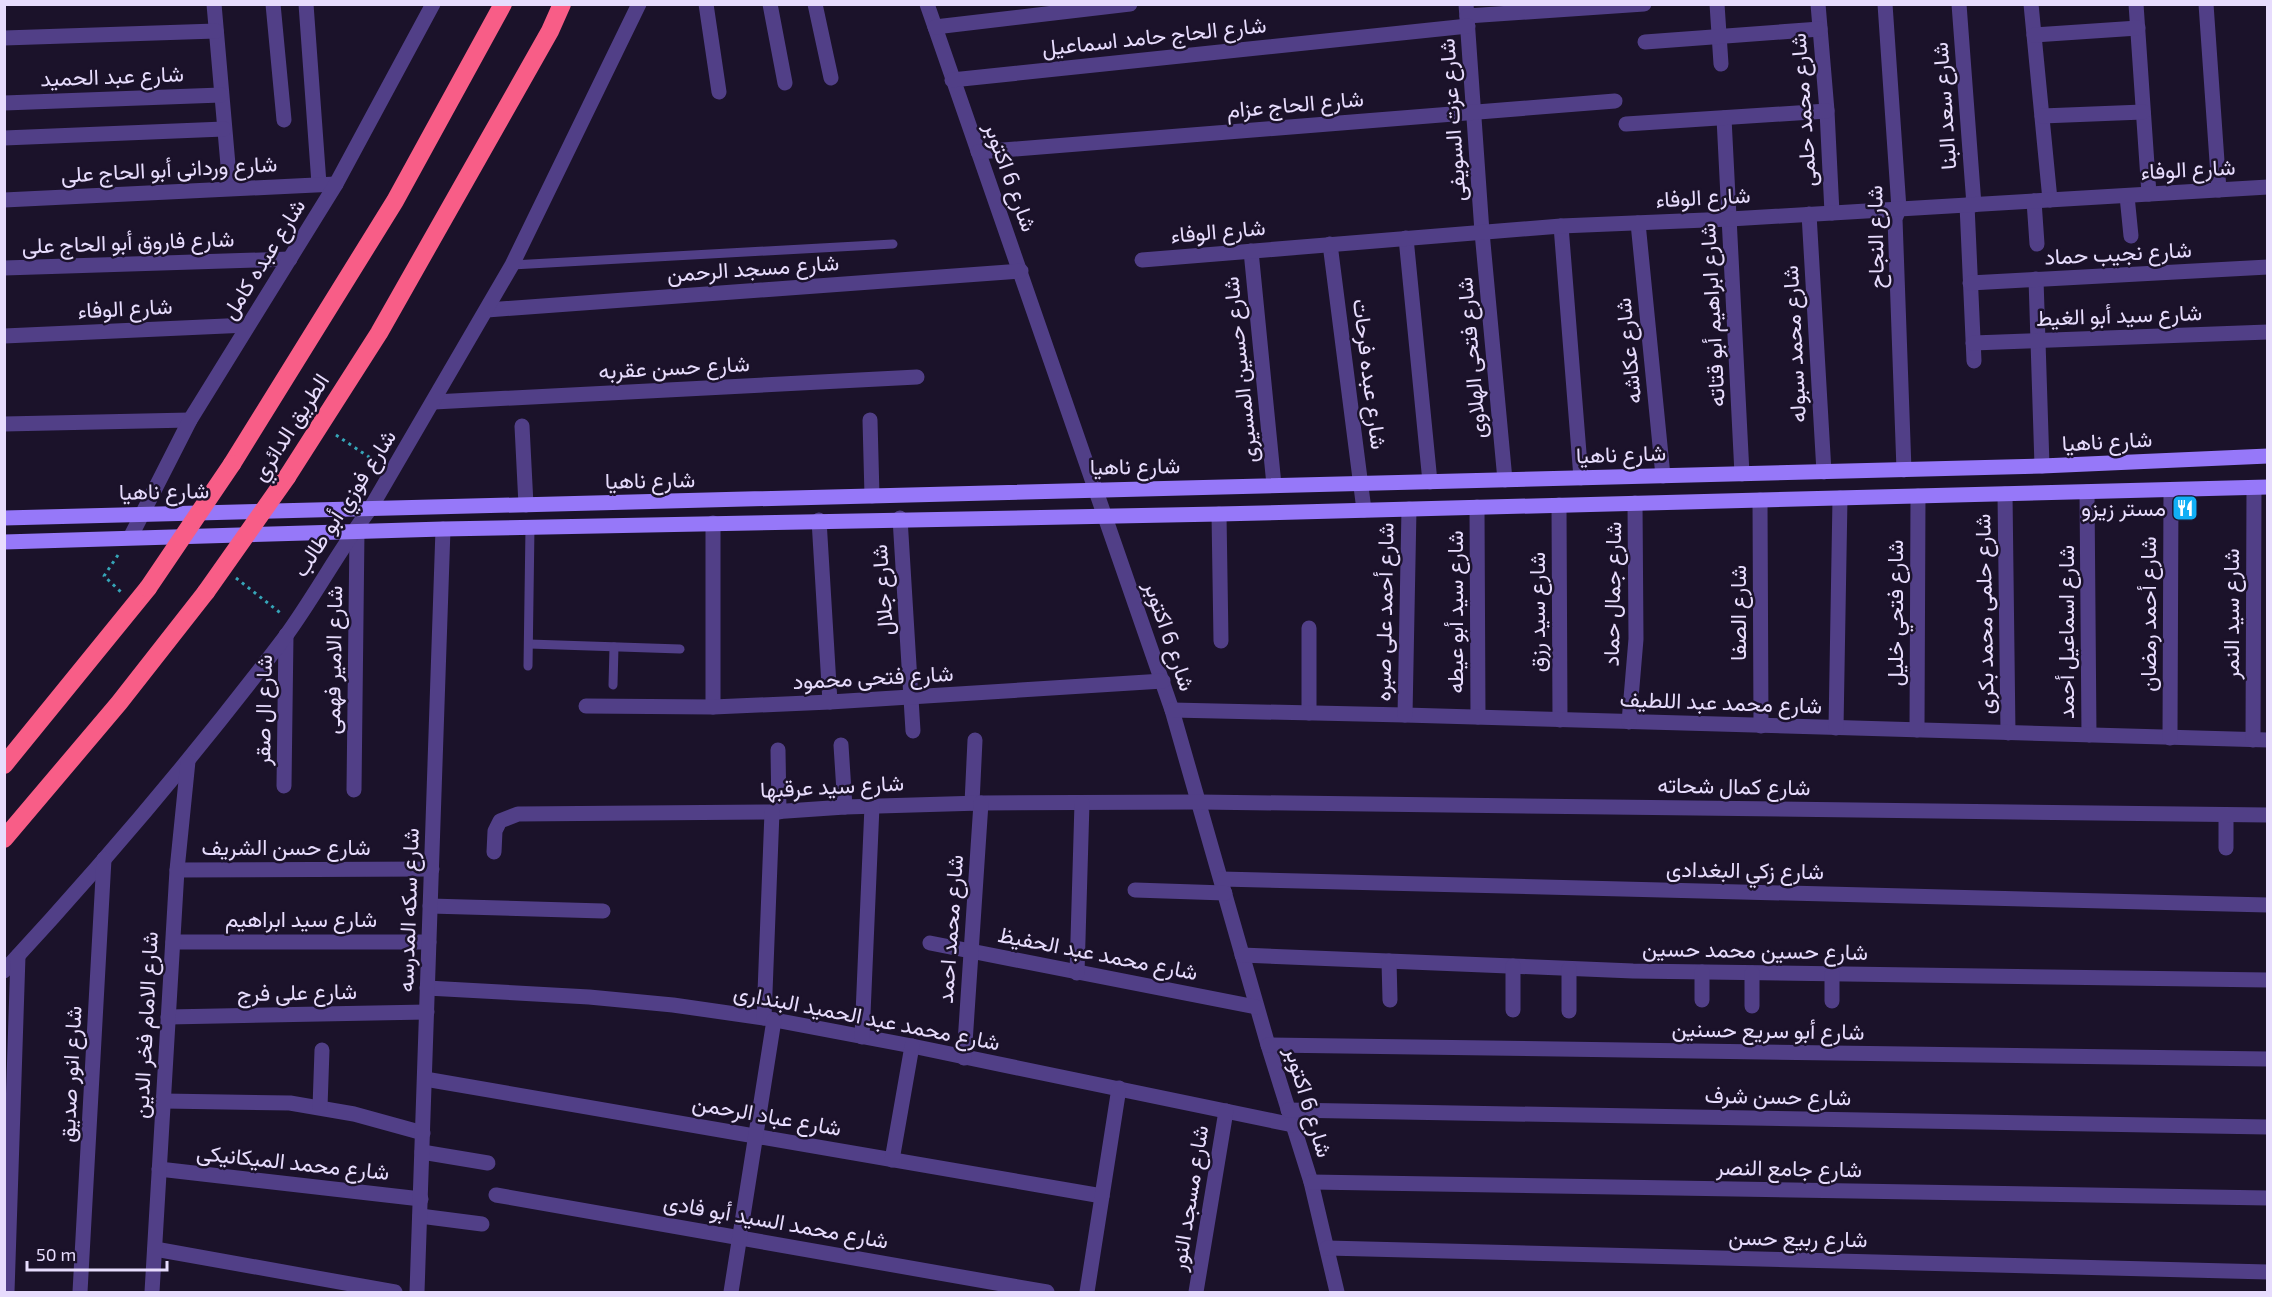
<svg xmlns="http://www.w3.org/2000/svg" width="2272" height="1297" viewBox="0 0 2272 1297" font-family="'Exo 2',Vazirmatn,sans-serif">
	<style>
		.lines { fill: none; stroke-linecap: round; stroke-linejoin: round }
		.path { stroke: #36a5b8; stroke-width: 3; stroke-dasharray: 3 4.5; stroke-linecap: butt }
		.service { stroke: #513f87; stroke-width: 9 }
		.minor { stroke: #513f87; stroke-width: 15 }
		.secondary { stroke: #9678f9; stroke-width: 15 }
		.motorway { stroke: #f85d87; stroke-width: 18 }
		.motorway-bridge { stroke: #f85d87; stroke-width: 18 }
		.labels { text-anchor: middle; stroke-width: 5; stroke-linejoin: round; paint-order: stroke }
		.street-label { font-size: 22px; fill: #e7dcfd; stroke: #1b122a }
		.poi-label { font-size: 22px; fill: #e7dcfd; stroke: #1b122a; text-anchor: end }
	</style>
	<rect width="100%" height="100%" fill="#1b122a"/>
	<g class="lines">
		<g class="path">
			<path d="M336,435L378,463"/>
			<path d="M118,555L104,576L122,593"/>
			<path d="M236,578L283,615"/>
		</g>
		<g class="service">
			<path d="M512,265L893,244"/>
			<path d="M529,644L680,649"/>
			<path d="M528,666L530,527"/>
			<path d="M613,685L614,647"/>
		</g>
		<g class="minor">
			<path d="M214,4L230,188"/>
			<path d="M273,4L284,120"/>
			<path d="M306,4L319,184"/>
			<path d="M706,4L719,92"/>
			<path d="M770,4L785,83"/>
			<path d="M815,4L831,78"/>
			<path d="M927,4L1172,710L1268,1045L1311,1182L1337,1292"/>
			<path d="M1466,4L1482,232L1505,480"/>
			<path d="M1717,4L1721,64"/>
			<path d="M1818,4L1827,111L1832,213"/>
			<path d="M1885,4L1899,209L1895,219L1904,470"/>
			<path d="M1959,4L1974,205"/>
			<path d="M2031,4L2050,200"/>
			<path d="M2136,4L2149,194"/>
			<path d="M2206,4L2219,190"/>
			<path d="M1467,16L1644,4"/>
			<path d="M935,27L1130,4"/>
			<path d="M2034,35L2138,28"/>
			<path d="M4,38L216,31"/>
			<path d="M1645,42L1820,29"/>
			<path d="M952,80L1468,26"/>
			<path d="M4,103L221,95"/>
			<path d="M2042,116L2143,112"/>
			<path d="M1724,118L1742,474"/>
			<path d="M1626,124L1827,111"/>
			<path d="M4,138L224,129"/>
			<path d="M978,152L1615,101"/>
			<path d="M2127,196L2131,236"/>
			<path d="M4,200L336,184"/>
			<path d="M2034,201L2037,244"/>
			<path d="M1967,205L1974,361"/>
			<path d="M1809,214L1824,472"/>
			<path d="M1638,223L1663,476"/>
			<path d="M1561,226L1581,478"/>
			<path d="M1406,238L1430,482"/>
			<path d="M1330,244L1364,510"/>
			<path d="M1251,251L1274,485"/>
			<path d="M1142,260L1561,226L1730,219L2268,187"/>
			<path d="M4,268L290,259"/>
			<path d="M2036,279L2042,466"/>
			<path d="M1970,283L2268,267"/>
			<path d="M487,310L1021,271"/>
			<path d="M4,336L248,325"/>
			<path d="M1973,343L2268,332"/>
			<path d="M434,402L917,377"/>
			<path d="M870,420L872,496"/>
			<path d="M4,424L190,420"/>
			<path d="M522,426L526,505"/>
			<path d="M2087,492L2089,735"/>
			<path d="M2005,494L2008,733"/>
			<path d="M1760,500L1761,726"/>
			<path d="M1559,505L1560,720"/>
			<path d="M1477,507L1478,717"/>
			<path d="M1219,514L1221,641"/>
			<path d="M900,518L913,731"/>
			<path d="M819,520L830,702"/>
			<path d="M713,523V707"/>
			<path d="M131,536L190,420L336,184L433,4"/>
			<path d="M1309,628V713"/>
			<path d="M586,706L713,707L830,702L1163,681"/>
			<path d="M1172,710L1405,715L2268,740"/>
			<path d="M1405,715L1409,509"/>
			<path d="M1629,722L1636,639L1635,503"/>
			<path d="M1836,728L1840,498"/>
			<path d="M1917,730L1918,496"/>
			<path d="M2170,738L2171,490"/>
			<path d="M2253,740L2254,488"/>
			<path d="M841,745L845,807"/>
			<path d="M778,750L779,812"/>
			<path d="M284,786L286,635"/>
			<path d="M354,790L357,531"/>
			<path d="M972,803L975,740"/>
			<path d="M2226,815V848"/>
			<path d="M494,852L495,831L500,821L518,814L772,812L845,807L981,803L1199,802L2268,815"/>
			<path d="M177,870L432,869"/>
			<path d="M1221,879L2268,905"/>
			<path d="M1135,890L1225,893"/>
			<path d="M430,906L603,911"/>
			<path d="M173,942H429"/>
			<path d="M930,943L1256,1007"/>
			<path d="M1242,955L1633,971L2268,980"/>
			<path d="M1389,961L1390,1000"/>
			<path d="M1513,966V1010"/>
			<path d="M1569,969V1011"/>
			<path d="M4,971C103,864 197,753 285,637C315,596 339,550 370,509L512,265L639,4"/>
			<path d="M1077,973L1082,803"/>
			<path d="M1832,974V1001"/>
			<path d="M427,988L589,997L673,1005L764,1018L912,1046L1293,1125"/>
			<path d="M1702,1000V972"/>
			<path d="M1752,1006V973"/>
			<path d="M168,1017L427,1012"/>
			<path d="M764,1018L772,812"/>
			<path d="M862,1037L872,806"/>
			<path d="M1268,1045L2268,1059"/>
			<path d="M964,1058L981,803"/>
			<path d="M425,1079L1102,1196"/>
			<path d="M163,1101L290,1103L354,1114L423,1133"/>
			<path d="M320,1107L322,1050"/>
			<path d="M1288,1110L2268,1127"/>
			<path d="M422,1152L488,1163"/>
			<path d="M892,1160L912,1046"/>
			<path d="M159,1169L421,1199"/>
			<path d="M1311,1182L2268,1198"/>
			<path d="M496,1195L1047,1292"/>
			<path d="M420,1216L482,1224"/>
			<path d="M1327,1248L2268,1272"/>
			<path d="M155,1249L395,1292"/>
			<path d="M7,1292L18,956"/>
			<path d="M80,1292L104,859"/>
			<path d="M152,1292L177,870L188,761"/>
			<path d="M417,1292L443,529"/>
			<path d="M731,1292L774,1020"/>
			<path d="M1087,1292L1119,1088"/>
			<path d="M1196,1292L1226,1111"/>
		</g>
		<g class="secondary">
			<path d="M4,518L2042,466L2268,456"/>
			<path d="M4,542L443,529L1219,514L2268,487"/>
		</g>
		<g class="motorway">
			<path d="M232,464L395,201L503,4"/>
			<path d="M287,477L379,333L550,31L562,4"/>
			<path d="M4,765L148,588"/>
			<path d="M4,839L119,703L206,592"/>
		</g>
		<g class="motorway-bridge">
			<path d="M148,588L232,464"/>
			<path d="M206,592L287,477"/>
		</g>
	</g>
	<defs>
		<g id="restaurant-square" transform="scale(1.35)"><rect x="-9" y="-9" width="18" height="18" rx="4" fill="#11aff5" stroke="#1b122a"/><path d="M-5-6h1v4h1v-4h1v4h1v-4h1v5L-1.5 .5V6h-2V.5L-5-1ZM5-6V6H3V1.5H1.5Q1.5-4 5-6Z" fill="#fff"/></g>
	</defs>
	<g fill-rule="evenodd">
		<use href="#restaurant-square" x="2185" y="508"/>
	</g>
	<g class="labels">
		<g class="street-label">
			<text transform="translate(1154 36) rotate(-6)" y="8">شارع الحاج حامد اسماعيل</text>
			<text transform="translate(112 76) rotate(-2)" y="8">شارع عبد الحميد</text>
			<text transform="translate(1295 104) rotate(-5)" y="8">شارع الحاج عزام</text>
			<text transform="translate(1944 106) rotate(-94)" y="8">شارع سعد البنا</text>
			<text transform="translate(1803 110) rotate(-94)" y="8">شارع محمد حلمى</text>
			<text transform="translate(1452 120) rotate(-94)" y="8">شارع عزت السويفى</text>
			<text transform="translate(169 169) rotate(-3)" y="8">شارع وردانى أبو الحاج على</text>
			<text transform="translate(2188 169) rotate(-3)" y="8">شارع الوفاء</text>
			<text transform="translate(1011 177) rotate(70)" y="8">شارع 6 اكتوبر</text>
			<text transform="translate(1703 197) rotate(-3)" y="8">شارع الوفاء</text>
			<text transform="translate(1218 231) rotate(-5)" y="8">شارع الوفاء</text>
			<text transform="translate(1875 237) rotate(-91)" y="8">شارع النجاح</text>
			<text transform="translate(128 242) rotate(-2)" y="8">شارع فاروق أبو الحاج على</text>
			<text transform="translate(2118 253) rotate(-3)" y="8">شارع نجيب حماد</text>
			<text transform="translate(263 259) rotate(-58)" y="8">شارع عبده كامل</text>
			<text transform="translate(753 268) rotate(-4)" y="8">شارع مسجد الرحمن</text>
			<text transform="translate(125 308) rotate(-3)" y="8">شارع الوفاء</text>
			<text transform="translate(1712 315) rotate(-93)" y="8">شارع ابراهيم أبو قتاته</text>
			<text transform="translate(2119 315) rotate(-2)" y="8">شارع سيد أبو الغيط</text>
			<text transform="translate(1794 344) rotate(-93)" y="8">شارع محمد سبوله</text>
			<text transform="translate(1628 351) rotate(-96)" y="8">شارع عكاشه</text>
			<text transform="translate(1471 358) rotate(-95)" y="8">شارع فتحى الهلاوى</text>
			<text transform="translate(674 367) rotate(-3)" y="8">شارع حسن عقربه</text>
			<text transform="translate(1240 370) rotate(-96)" y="8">شارع حسين المسيرى</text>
			<text transform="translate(1370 374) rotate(83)" y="8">شارع عبده فرحات</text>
			<text transform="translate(290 427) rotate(-57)" y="8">الطريق الدائري</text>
			<text transform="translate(2107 441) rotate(-3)" y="8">شارع ناهيا</text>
			<text transform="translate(1621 454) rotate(-2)" y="8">شارع ناهيا</text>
			<text transform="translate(1135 466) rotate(-1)" y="8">شارع ناهيا</text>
			<text transform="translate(650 480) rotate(-1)" y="8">شارع ناهيا</text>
			<text transform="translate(164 491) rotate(-1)" y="8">شارع ناهيا</text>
			<text transform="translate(344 503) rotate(-57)" y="8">شارع فوزي أبو طالب</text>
			<text transform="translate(882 590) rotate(-94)" y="8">شارع جلال</text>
			<text transform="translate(1612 594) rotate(-89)" y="8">شارع جمال حماد</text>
			<text transform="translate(1384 612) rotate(-89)" y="8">شارع أحمد على صبره</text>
			<text transform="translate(1455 612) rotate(-90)" y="8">شارع سيد أبو عيطه</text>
			<text transform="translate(1537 612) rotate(-90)" y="8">شارع سيد رزق</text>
			<text transform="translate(1738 613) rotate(-90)" y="8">شارع الصفا</text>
			<text transform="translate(1895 613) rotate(-90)" y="8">شارع فتحي خليل</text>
			<text transform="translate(1984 614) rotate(-91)" y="8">شارع حلمى محمد بكرى</text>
			<text transform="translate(2148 614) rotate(-90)" y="8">شارع أحمد رمضان</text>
			<text transform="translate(2231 614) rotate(-90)" y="8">شارع سيد النمر</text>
			<text transform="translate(2066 632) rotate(-90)" y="8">شارع اسماعيل أحمد</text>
			<text transform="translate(1170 636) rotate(71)" y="8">شارع 6 اكتوبر</text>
			<text transform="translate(333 660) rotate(-89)" y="8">شارع الامير فهمى</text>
			<text transform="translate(873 677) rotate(-3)" y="8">شارع فتحى محمود</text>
			<text transform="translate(1721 702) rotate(2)" y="8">شارع محمد عبد اللطيف</text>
			<text transform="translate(263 710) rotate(-89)" y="8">شارع ال صقر</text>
			<text transform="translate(832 786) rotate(-3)" y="8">شارع سيد عرقبها</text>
			<text transform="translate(1734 786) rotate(1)" y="8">شارع كمال شحاته</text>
			<text x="286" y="855">شارع حسن الشريف</text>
			<text transform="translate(1745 870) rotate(1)" y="8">شارع زكي البغدادى</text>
			<text transform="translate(408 910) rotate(-88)" y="8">شارع سكه المدرسه</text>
			<text x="301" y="927">شارع سيد ابراهيم</text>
			<text transform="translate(950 929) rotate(-86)" y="8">شارع محمد احمد</text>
			<text transform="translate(1755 950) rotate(1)" y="8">شارع حسين محمد حسين</text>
			<text transform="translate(1098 953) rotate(11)" y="8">شارع محمد عبد الحفيظ</text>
			<text transform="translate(297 992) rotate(-1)" y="8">شارع على فرج</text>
			<text transform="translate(867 1017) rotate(11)" y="8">شارع محمد عبد الحميد البندارى</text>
			<text transform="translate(145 1025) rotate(-87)" y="8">شارع الامام فخر الدين</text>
			<text transform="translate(1768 1030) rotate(1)" y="8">شارع أبو سريع حسنين</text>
			<text transform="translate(70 1074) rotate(-87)" y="8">شارع انور صديق</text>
			<text transform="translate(1778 1096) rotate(1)" y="8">شارع حسن شرف</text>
			<text transform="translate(1309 1102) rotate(73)" y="8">شارع 6 اكتوبر</text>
			<text transform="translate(767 1115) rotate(10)" y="8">شارع عباد الرحمن</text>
			<text transform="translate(293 1162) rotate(6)" y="8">شارع محمد الميكانيكى</text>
			<text transform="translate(1789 1168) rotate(1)" y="8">شارع جامع النصر</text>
			<text transform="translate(1189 1198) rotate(-81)" y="8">شارع مسجد النور</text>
			<text transform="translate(776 1221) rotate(10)" y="8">شارع محمد السيد أبو فادى</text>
			<text transform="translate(1798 1238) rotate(1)" y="8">شارع ربيع حسن</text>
		</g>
		<g class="poi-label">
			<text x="2166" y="516">مستر زيزو</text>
		</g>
	</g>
	<rect width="2272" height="1297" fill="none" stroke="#e7dcfd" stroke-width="12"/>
	<path d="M27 1261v9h140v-9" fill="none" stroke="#e7dcfd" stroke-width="3"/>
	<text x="36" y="1261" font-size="18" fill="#e7dcfd" stroke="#1b122a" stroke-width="4.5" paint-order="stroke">50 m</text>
</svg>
